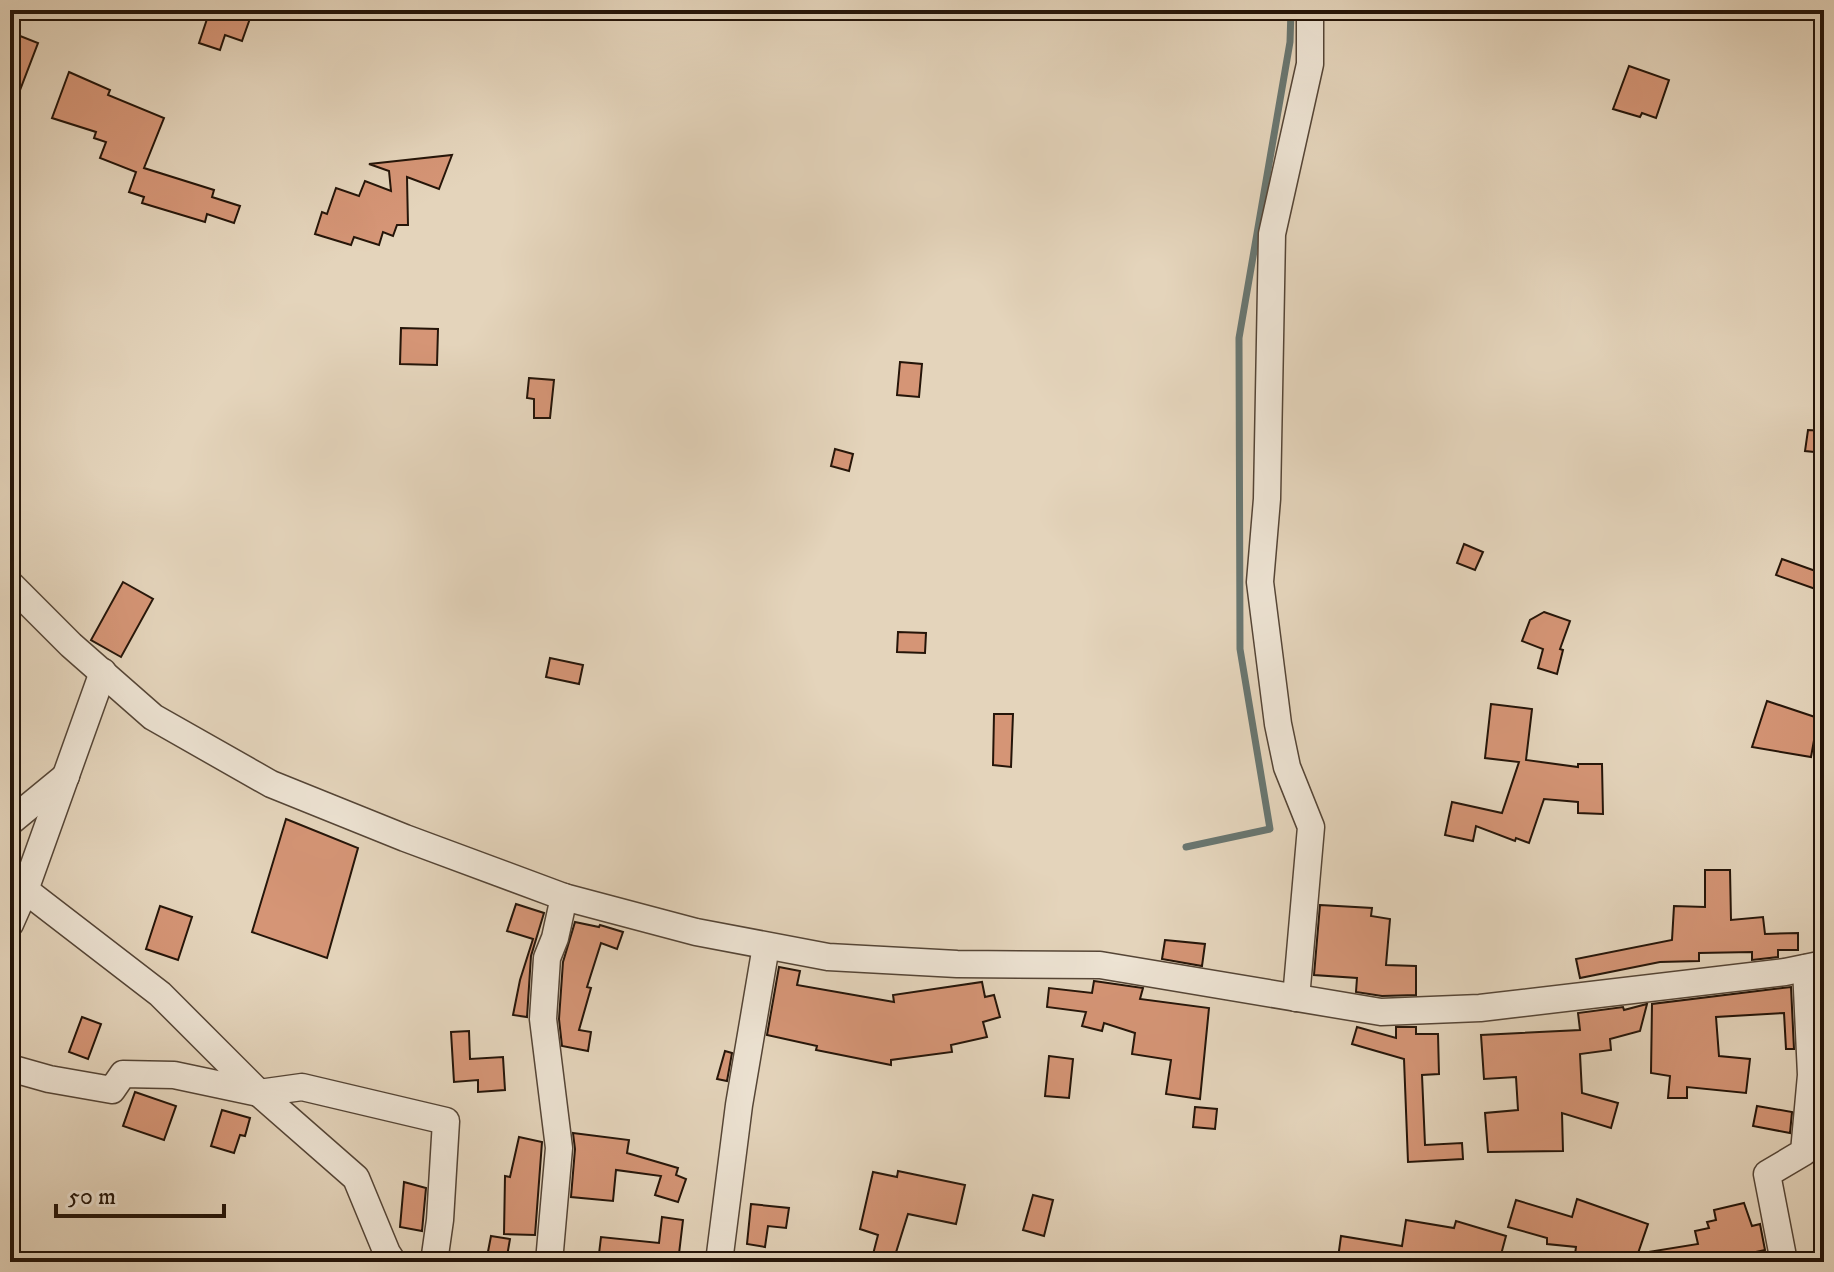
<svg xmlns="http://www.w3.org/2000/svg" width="1834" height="1272" viewBox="0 0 1834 1272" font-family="'IM FELL DW Pica',serif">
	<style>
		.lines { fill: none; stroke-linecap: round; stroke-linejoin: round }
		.stream { stroke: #697670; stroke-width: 7 }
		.building { fill: #d59576; stroke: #251509; stroke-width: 2 }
		.street-casing { stroke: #554536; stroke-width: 29 }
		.street { stroke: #ede3d3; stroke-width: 26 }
	</style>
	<rect width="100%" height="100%" fill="#e4d4bb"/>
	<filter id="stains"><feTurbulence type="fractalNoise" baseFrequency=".0025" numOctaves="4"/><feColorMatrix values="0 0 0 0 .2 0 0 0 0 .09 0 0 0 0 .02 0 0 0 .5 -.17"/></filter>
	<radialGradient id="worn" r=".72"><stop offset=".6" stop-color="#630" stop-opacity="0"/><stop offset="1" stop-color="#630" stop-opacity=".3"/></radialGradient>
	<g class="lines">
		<path class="stream" d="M1186,847L1270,829L1240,649L1239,338L1290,42L1291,10"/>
	</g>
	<g class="building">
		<path d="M210,10H253L242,41L225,35L220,50L199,43Z"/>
		<path d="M10,32L38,43L12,111H10Z"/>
		<path d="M1629,66L1669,80L1656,118L1642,113L1640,117L1613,109Z"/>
		<path d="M69,72L110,90L108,95L164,118L144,168L214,190L212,197L240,206L234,223L207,214L205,222L142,203L144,197L129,192L136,172L100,158L106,142L94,138L96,132L52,118Z"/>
		<path d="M452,155L439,189L407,177L408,225H397L393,236L383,232L379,245L354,237L351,245L315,234L322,212L327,214L336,188L359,196L365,181L391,191L389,171L369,164Z"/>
		<path d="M401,328L438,329L437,365L400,364Z"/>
		<path d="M900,362L922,364L919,397L897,395Z"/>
		<path d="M529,378L554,380L550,418H534V399L527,398Z"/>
		<path d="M1808,430L1824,431V453L1805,451Z"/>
		<path d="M835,449L853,454L849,471L831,466Z"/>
		<path d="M1464,544L1483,552L1475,570L1457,563Z"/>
		<path d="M1782,559L1824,574V592L1776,575Z"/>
		<path d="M123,582L153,599L121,657L91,640Z"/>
		<path d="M1544,612L1570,621L1560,649L1563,650L1557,674L1538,668L1543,649L1522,641L1530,620Z"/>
		<path d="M898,632L926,633L925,653L897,652Z"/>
		<path d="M550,658L583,665L579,684L546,677Z"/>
		<path d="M1767,701L1818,718L1811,757L1752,747Z"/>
		<path d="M1491,704L1532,709L1526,760L1578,767V764H1602L1603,814L1578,813V802L1544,799L1529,843L1516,838L1515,841L1476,826L1473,841L1445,835L1452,802L1502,813L1519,762L1485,758Z"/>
		<path d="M994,714H1013L1011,767L993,765Z"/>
		<path d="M286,819L358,848L327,958L252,932Z"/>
		<path d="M1705,870H1730L1731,920L1763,917L1765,934L1798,933V950H1778V957L1752,960V952L1699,953V961L1660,962L1580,978L1576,959L1672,940L1674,906L1705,907Z"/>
		<path d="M516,904L544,913L531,956L527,1017L513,1015L520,980L533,939L507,931Z"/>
		<path d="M1320,905L1372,908L1371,916L1390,919L1386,965L1416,966V995L1382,996L1356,992L1357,978L1314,975Z"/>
		<path d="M160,906L192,917L178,960L146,949Z"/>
		<path d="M575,922L599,927L600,925L623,932L617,949L601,943L587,987L591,988L579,1030L591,1032L588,1051L562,1046L559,1019L563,962Z"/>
		<path d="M1165,940L1205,944L1202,966L1162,959Z"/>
		<path d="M779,967L800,971L797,985L894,1002L893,995L982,982L985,997L994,995L1000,1017L983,1022L987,1037L951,1045L952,1052L891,1060V1065L816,1050L817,1046L767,1035Z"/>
		<path d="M1094,981L1143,988L1140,999L1209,1008L1200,1099L1166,1094L1171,1060L1132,1054L1135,1033L1104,1023L1102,1031L1082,1026L1086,1012L1047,1007L1049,988L1092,993Z"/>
		<path d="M1791,987L1794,1049H1786L1784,1013L1716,1017L1719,1056L1750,1059L1746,1093L1687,1087V1098H1668L1670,1076L1651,1073L1652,1004Z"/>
		<path d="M1647,1004L1640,1031L1610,1039L1611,1050L1580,1054L1582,1093L1618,1103L1611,1128L1562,1113L1563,1151L1488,1152L1485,1113L1518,1110L1516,1077L1484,1079L1481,1035L1580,1030L1578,1013L1623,1007L1624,1010Z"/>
		<path d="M82,1017L101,1024L88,1059L69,1052Z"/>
		<path d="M1357,1027L1396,1038V1027H1416V1034H1438L1439,1074L1422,1075L1425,1145L1462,1143L1463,1159L1408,1162L1404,1059L1352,1044Z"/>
		<path d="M469,1031L470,1059L503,1057L505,1090L478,1092V1080L454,1082L451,1032Z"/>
		<path d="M725,1051L732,1053L727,1081L717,1079Z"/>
		<path d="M1049,1056L1073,1059L1069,1098L1045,1096Z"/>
		<path d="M135,1092L176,1106L164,1140L123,1126Z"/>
		<path d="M1757,1106L1792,1112L1790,1133L1753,1126Z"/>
		<path d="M1195,1107L1217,1109L1215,1129L1193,1127Z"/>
		<path d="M222,1110L250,1118L245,1136L240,1135L234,1153L211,1146Z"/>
		<path d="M573,1133L629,1140L627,1153L678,1168L676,1175L686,1179L678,1202L655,1195L661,1176L616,1170L613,1201L571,1197L575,1149Z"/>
		<path d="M519,1137L542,1142L535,1235L504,1234L505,1176L510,1177Z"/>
		<path d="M898,1171L965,1185L956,1224L908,1214L893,1262H871L878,1235L860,1229L873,1172L897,1177Z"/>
		<path d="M404,1182L426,1188L422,1231L400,1227Z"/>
		<path d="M1033,1195L1053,1200L1044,1236L1023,1230Z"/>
		<path d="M1577,1199L1648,1224L1635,1262H1574L1576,1247L1547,1244V1238L1508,1227L1516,1200L1572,1217Z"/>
		<path d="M1744,1203L1752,1226L1760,1224L1765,1250L1733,1257L1735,1262H1649L1648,1252L1698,1244L1695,1231L1709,1228L1707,1222L1716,1220L1714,1210Z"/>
		<path d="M751,1204L789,1208L786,1228L768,1226L765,1247L747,1244Z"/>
		<path d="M662,1217L683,1220L678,1262H598L601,1237L659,1243Z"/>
		<path d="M1406,1220L1454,1228L1456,1221L1506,1236L1499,1262H1361L1338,1258L1341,1236L1402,1246Z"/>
		<path d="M491,1236L510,1239L506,1262H486Z"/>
	</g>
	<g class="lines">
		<g class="street-casing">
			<g id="street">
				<path d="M10,584L71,645L153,717L271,784L405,838L564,897L696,932L828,957L957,964L1100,965L1381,1012L1480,1008L1785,972L1824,964"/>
				<path d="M10,822L66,776"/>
				<path d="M25,890L160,994L259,1093L356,1178L387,1253L393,1262"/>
				<path d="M10,924L25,890L103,672"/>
				<path d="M1296,998L1311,827L1287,767L1278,724L1260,582L1267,499L1272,234L1310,64V10"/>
				<path d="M10,1068L49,1079L112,1090L123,1074L174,1075L259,1093L302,1087L446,1121L440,1220L434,1262"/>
				<path d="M549,1262L559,1148L543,1019L547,958L555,938L564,897"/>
				<path d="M719,1262L739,1105L766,946"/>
				<path d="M1784,1262L1767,1174L1804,1152L1811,1075L1806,968"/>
			</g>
		</g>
		<use href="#street" class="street"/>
	</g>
	<rect width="1834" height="1272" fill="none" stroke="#e4d4bb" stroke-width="40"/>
	<rect x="12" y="12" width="1810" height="1248" fill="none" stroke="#251509" stroke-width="4"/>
	<rect x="20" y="20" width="1794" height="1232" fill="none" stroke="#251509" stroke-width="2"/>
	<path d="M56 1204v12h168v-12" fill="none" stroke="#251509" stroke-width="4"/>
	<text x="68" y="1204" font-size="24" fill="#251509" stroke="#ede3d3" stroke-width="6" paint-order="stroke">50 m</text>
	<rect width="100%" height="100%" filter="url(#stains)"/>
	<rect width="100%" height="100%" fill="url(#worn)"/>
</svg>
